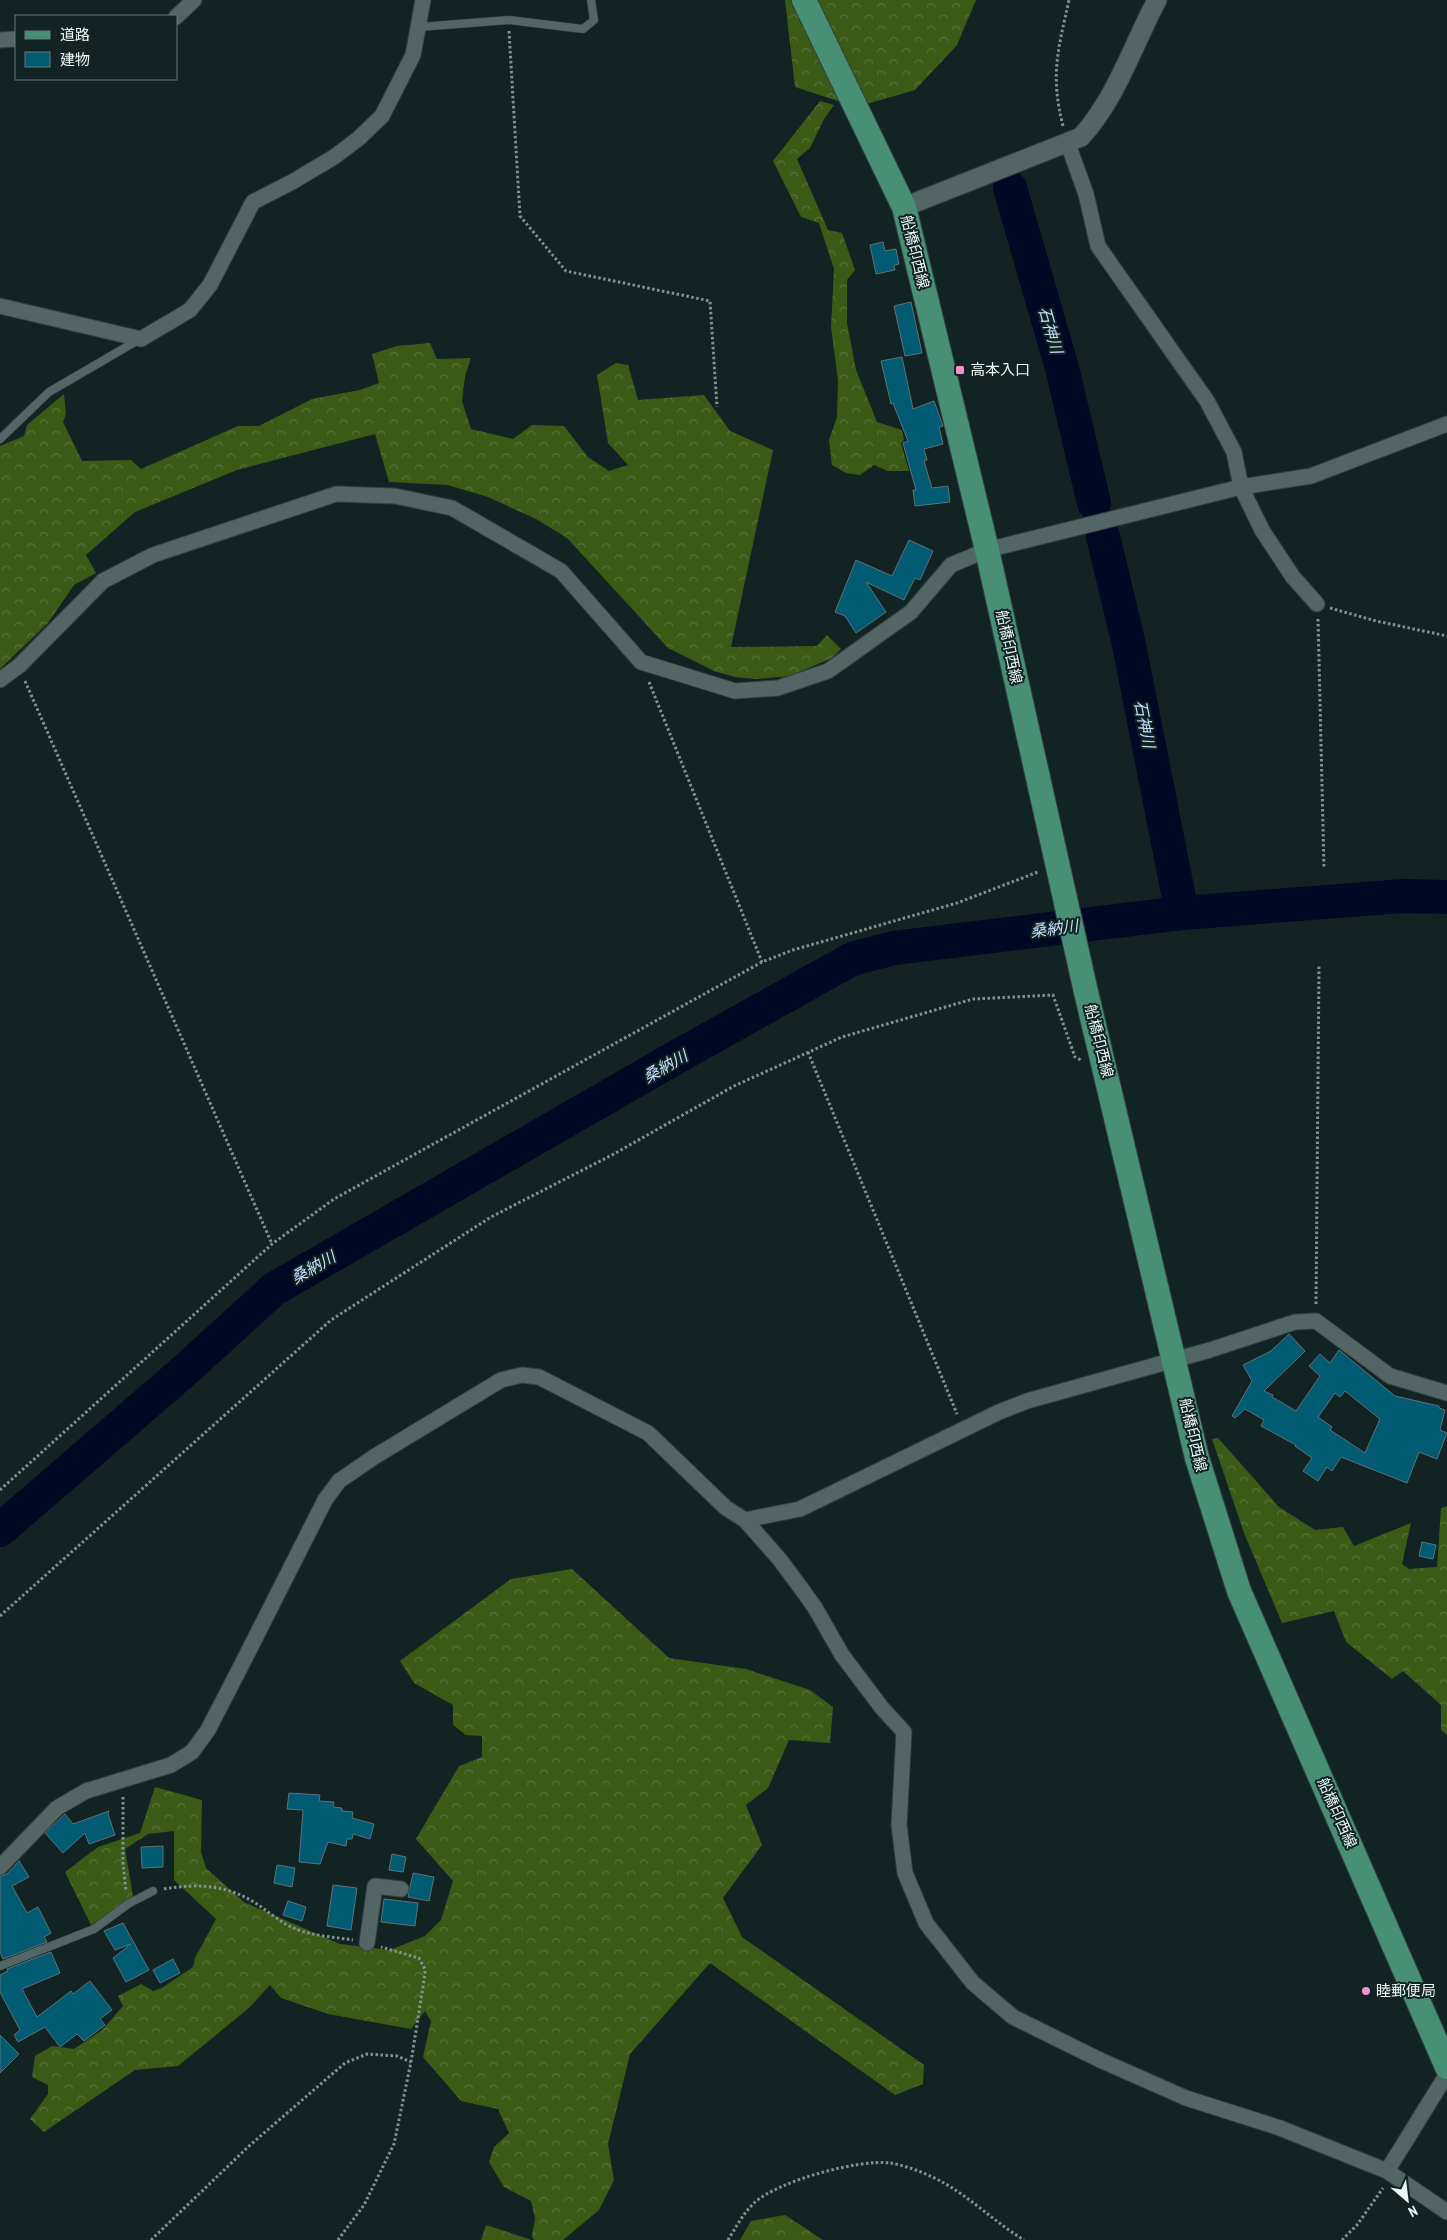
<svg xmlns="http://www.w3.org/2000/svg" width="1447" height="2240" viewBox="0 0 1447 2240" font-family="'PT Sans Narrow','Noto Sans JP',sans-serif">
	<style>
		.forest { fill: url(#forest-crowns) }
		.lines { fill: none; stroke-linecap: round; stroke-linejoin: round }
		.river { stroke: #000923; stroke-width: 34 }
		.building { fill: #005b73; stroke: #5f7178; fill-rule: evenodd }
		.service-casing { stroke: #344040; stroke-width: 9 }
		.minor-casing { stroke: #344040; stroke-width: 17 }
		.tertiary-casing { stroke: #344040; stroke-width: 21 }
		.primary-casing { stroke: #344040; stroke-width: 26 }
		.path { stroke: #849392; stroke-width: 3; stroke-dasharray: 2.5 2.5; stroke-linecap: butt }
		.service { stroke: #526665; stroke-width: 8 }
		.minor { stroke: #526665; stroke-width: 15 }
		.tertiary { stroke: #526665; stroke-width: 19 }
		.primary { stroke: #478f75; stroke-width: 24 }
		.poi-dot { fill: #f890cc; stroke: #112423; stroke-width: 2 }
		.labels { text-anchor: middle; stroke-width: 4; stroke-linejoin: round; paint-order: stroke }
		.street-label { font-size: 15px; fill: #ecf7f7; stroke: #112423 }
		.poi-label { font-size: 15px; fill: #ecf7f7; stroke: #112423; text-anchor: start }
		.water-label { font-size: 16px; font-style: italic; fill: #c4deff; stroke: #112423 }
	</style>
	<defs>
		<pattern id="forest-crowns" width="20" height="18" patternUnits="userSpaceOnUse" patternTransform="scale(1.25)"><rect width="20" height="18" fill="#395b16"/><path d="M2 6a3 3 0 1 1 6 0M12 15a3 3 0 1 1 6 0" fill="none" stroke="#567339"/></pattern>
	</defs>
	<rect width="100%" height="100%" fill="#112423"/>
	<g class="forest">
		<path d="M785,0H976L957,45L915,90L856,107L795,87Z"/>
		<path d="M820,101L834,105L824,119L810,148L797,159L828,230L842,233L855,270L847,280V323L856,370L877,422L902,430L904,440L901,443L909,471H888L874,465L860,475L846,473L832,465L829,440L837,417L838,381L831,327L834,269L819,223L801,217L773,161Z"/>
		<path d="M430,343L437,359L471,358L465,376L462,401L471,429L513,439L532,425L564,426L588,457L609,471L628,465L608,443L597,375L616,363L628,365L638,400L704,395L730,431L773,450L731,647L817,646L827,635L841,649L832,658L790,676L757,679L735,677L714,671L668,648L567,538L536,519L488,497L448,485L389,482L375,434L237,470L135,512L86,555L96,573L74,585L48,623L0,669V446L24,436L27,425L64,394L66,414L63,422L82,461L131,460L141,469L238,426H259L312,399L360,390L379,383L372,354L397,346Z"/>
		<path d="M1218,1438L1279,1507L1315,1530L1343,1527L1354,1546L1411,1523L1402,1564L1409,1569L1437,1567L1441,1508L1447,1506V1735L1441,1730V1705L1403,1671L1392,1679L1346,1642L1334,1611L1282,1623L1244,1533L1212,1439Z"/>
		<path d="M572,1569L669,1658L746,1669L810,1690L833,1707L830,1743L789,1740L768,1788L746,1805L762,1845L723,1898L742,1937L924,2065L923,2084L895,2095L710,1963L630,2054L608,2144L614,2180L599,2210L563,2240H534L532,2236L535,2218L531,2201L504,2187L489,2162L494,2147L509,2133L498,2109L461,2101L423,2057L431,2021L425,2011L411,2029L328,2014L281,1998L270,1985L249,2008L178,2066L135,2070L44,2132L30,2119L48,2094V2085L32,2077L35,2056L52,2046L74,2049L102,2030L123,2006L118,1996L141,1984L153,1991L162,1988L193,1967L195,1958L216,1919L174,1880V1831L148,1834L125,1849L133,1897L91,1925L65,1872L98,1847L140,1833L155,1787L202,1800L201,1852L206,1868L244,1902L340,1944L390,1950L425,1936L441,1920L453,1881L416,1839L459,1766L482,1757V1736L466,1735L453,1725V1705L414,1683L400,1661L511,1579Z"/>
		<path d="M785,2215L823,2240H740L751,2221Z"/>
		<path d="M486,2225L529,2239L530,2240H481Z"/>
	</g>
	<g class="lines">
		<g class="river">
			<path d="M1010,188L1062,368L1094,503"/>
			<path d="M1103,536L1129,645L1182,913"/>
			<path d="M0,1530L183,1372L274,1289L680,1055L852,959L894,948L1182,913L1403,896L1447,897"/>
		</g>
	</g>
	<g class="building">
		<path d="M883,242L885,251L896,249L899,264L894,265L895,270L876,274L870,245Z"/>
		<path d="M911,302L922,353L905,356L894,306Z"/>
		<path d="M902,357L913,409L934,401L942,423L943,426L939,427L943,444L924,449L927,460L924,461L932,488L948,486L950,502L915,506L913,490H916L903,443L908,441L893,403L891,404L881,361Z"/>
		<path d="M909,540L933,551L920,580L915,578L904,600L866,582L886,612L856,633L845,616L835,612L856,560L892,576Z"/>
		<path d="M1289,1334L1305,1351L1264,1391L1273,1395L1272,1397L1296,1411L1320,1376L1309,1366L1320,1354L1330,1363L1339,1350L1395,1396L1439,1406V1408L1445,1410L1440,1430L1447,1433L1437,1459L1419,1452L1407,1483L1341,1457L1332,1471L1327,1467L1318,1481L1303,1471L1312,1458L1295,1446L1296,1445L1261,1426L1264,1420L1245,1409L1235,1418L1232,1416L1252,1381L1243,1365L1271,1351ZM1345,1391L1380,1419L1365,1453L1330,1430L1332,1427L1318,1417L1335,1393L1340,1397Z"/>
		<path d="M1422,1542L1436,1545L1433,1559L1419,1556Z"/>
		<path d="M289,1793L320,1795L319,1801L334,1802L333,1807L342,1808V1811L353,1812L352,1818L374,1824L370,1839L353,1834L352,1839H347L346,1846L328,1842L320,1864L299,1862L303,1810L287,1809Z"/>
		<path d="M109,1811L108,1814L115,1835L89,1844L85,1833L63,1853L45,1833L65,1814L73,1824Z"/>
		<path d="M163,1846V1867L142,1868L141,1847Z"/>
		<path d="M392,1854L406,1857L403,1872L389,1870Z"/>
		<path d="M19,1861L29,1877L12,1886L27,1913L38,1907L51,1933L44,1937L47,1942L3,1959L0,1952V1876L7,1874Z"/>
		<path d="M277,1865L295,1868L292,1887L274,1883Z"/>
		<path d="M413,1873L434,1877L429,1901L408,1897Z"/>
		<path d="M333,1885L357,1888L351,1930L327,1926Z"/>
		<path d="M384,1899L418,1903L415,1926L381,1922Z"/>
		<path d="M288,1901L306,1907L302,1921L283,1915Z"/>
		<path d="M123,1923L149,1970L126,1982L113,1958L131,1944L115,1950L104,1931Z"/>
		<path d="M51,1952L60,1973L22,1989L37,2017L71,1991L73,1994L90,1981L112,2010L100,2019L105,2025L84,2041L77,2034L60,2047L45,2027L18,2042L14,2035L20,2030L0,1992V1975L8,1971L7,1969Z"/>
		<path d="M173,1959L180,1973L160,1983L153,1970Z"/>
		<path d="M0,2035L19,2054L0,2073Z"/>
	</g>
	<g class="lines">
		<g class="service-casing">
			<g id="service">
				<path d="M419,27L509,20L583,29L594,20L591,0"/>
				<path d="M0,439L49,392L140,339"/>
				<path d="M0,1966L94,1929L128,1904L153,1891"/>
			</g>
		</g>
		<g class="minor-casing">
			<g id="minor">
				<path d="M176,17L194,0"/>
				<path d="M0,40L16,39"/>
				<path d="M1068,144L1086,194L1098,246L1207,401L1234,452L1241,487L1262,530L1293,577L1317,604"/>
				<path d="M0,306L141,339L190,310L210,285L253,202L292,182L334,157L358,139L382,116L413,55L423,0"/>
				<path d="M0,680L19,666L103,581L153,555L336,494L395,496L452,508L561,571L641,662L735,691L778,688L828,671L911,612L951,565L987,550L1241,487L1311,476L1447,424"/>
				<path d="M745,1520L781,1561L814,1606L842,1655L882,1708L904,1732L899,1825L905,1873L926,1923L973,1983L1013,2017L1100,2060L1186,2098L1280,2128L1387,2171L1447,2212"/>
				<path d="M0,1867L57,1808L86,1791L171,1765L192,1752L208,1730L241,1666L325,1500L339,1481L374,1457L501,1380L522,1375L539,1377L648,1433L726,1508L745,1520L800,1509L999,1412L1027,1401L1210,1350L1295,1322L1316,1321L1390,1376L1447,1393"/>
				<path d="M367,1943L375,1886L401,1889"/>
				<path d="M1387,2171L1447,2074"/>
			</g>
		</g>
		<g class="tertiary-casing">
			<path id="tertiary" d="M904,207L1081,137C1116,99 1133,45 1157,0"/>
		</g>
		<g class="primary-casing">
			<path id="primary" d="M804,0L904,207L987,550L1086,992L1197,1458L1239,1591L1447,2067"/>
		</g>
		<g class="path">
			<path d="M509,31L520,216L566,271L710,301L717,407"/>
			<path d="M1063,126C1050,75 1058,50 1069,0"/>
			<path d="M1330,608L1376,621L1447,636"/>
			<path d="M1318,619L1324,868"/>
			<path d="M25,681L272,1244"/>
			<path d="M649,682L762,962"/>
			<path d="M808,1052L957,1414"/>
			<path d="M1316,1304L1319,965"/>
			<path d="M0,1490L272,1244L334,1199L762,962L793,950L957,903L1038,872"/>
			<path d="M0,1616L331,1320L491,1217L612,1155L734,1086L842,1037L973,999L1053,995L1075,1057L1081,1060"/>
			<path d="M123,1797V1863L126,1891"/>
			<path d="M164,1889C201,1883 229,1885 260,1906C271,1914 283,1924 296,1929C313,1936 334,1937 353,1940"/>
			<path d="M151,2240L249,2146L345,2063L367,2054L397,2056L411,2062"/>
			<path d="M338,2240L364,2205L394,2144L411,2062L425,1974V1969L419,1958L381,1947"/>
			<path d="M728,2240C736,2227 743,2214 754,2203C778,2181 858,2159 890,2163C908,2166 928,2174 944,2183C972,2199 996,2223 1024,2240"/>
			<path d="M1342,2240L1357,2225L1383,2188"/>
		</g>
		<use href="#service" class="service"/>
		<use href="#minor" class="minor"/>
		<use href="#tertiary" class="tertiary"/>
		<use href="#primary" class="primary"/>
	</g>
	<g class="poi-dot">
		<rect x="955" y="365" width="10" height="10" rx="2.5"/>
		<circle cx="1366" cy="1991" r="5"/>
	</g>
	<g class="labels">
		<g class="street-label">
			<text transform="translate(915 252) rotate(76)" y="5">船橋印西線</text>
			<text transform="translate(1009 647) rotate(78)" y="5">船橋印西線</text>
			<text transform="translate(1099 1041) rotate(76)" y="5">船橋印西線</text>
			<text transform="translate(1193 1435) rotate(77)" y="5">船橋印西線</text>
			<text transform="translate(1337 1813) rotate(66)" y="5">船橋印西線</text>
		</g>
		<g class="poi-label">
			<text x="970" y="375">高本入口</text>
			<text x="1376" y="1996">睦郵便局</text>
		</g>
		<g class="water-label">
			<text transform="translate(1051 330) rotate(74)" y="6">石神川</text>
			<text transform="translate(1145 724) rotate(79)" y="6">石神川</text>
			<text transform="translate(1054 928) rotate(-7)" y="6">桑納川</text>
			<text transform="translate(665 1066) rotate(-30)" y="6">桑納川</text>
			<text transform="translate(313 1267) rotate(-30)" y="6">桑納川</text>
		</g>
	</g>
	<rect x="15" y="15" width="162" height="65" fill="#112423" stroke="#697878"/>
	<rect x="25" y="31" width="25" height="8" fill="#478f75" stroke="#697878"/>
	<text x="60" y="40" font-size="15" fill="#ecf7f7">道路</text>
	<rect x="25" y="52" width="25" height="15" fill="#005b73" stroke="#697878"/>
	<text x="60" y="65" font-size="15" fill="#ecf7f7">建物</text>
	<g transform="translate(1407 2200) rotate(152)" stroke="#112423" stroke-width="4" paint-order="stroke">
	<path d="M0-4L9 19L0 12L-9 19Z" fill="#ecf7f7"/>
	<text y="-8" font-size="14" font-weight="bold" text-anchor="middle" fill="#ecf7f7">N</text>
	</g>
</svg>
